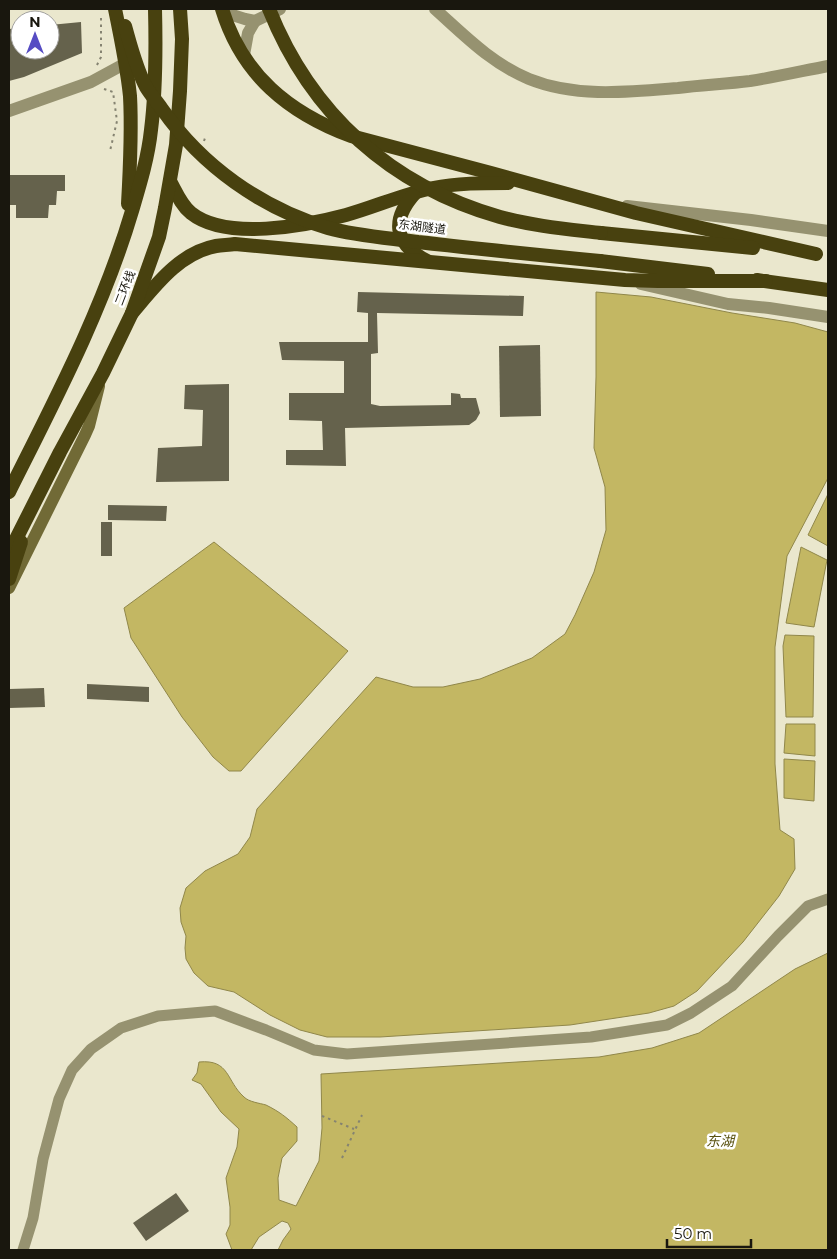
<svg xmlns="http://www.w3.org/2000/svg" width="837" height="1259" viewBox="0 0 837 1259" font-family="Montserrat,'Noto Sans SC',sans-serif">
	<style>
		.water { fill: #c3b763; stroke: #90874a }
		.building { fill: #65624c }
		.lines { fill: none; stroke-linecap: round; stroke-linejoin: round }
		.path { stroke: #858371; stroke-width: 2; stroke-dasharray: 2.5 4; stroke-linecap: butt }
		.minor { stroke: #969270; stroke-width: 11 }
		.tertiary { stroke: #969270; stroke-width: 12 }
		.secondary { stroke: #716a36; stroke-width: 12 }
		.trunk { stroke: #48410f; stroke-width: 14 }
		.trunk-bridge { stroke: #48410f; stroke-width: 14 }
		.labels { text-anchor: middle; stroke-width: 5; stroke-linejoin: round; paint-order: stroke }
		.street-label { font-size: 12px; fill: #19170e; stroke: #fff }
		.water-label { font-size: 14px; font-style: italic; fill: #5a5211; stroke: #fff }
	</style>
	<rect width="100%" height="100%" fill="#eae7cd"/>
	<g class="water">
		<path d="M596,292L651,297L732,313L795,323L828,332V478L787,556L775,647V764L780,830L794,839L795,869L779,896L743,942L714,973L697,991L674,1006L649,1013L570,1025L380,1037H327L300,1030L270,1015L234,992L208,986L194,973L186,959L185,948L186,936L181,922L180,908L186,888L205,871L238,854L250,837L257,809L376,677L413,687H443L480,679L532,658L565,634L575,615L594,572L606,530L605,487L594,448L596,377Z"/>
		<path d="M828,494V546L808,535Z"/>
		<path d="M214,542L348,651L241,771H229L213,757L182,717L131,638L124,608Z"/>
		<path d="M801,547L827,560L814,627L786,623Z"/>
		<path d="M785,635L814,636L813,717H786L783,646Z"/>
		<path d="M786,724H815V756L784,753Z"/>
		<path d="M784,759L815,761L814,801L784,798Z"/>
		<path d="M828,953V1250H278L283,1240L291,1229L288,1223L282,1221L259,1237L251,1250H232L226,1234L230,1225V1207L226,1178L237,1147L239,1129L221,1112L201,1084L192,1080L197,1073L199,1062C230,1059 226,1081 244,1097C249,1102 259,1103 266,1105C280,1112 286,1117 297,1127V1141L282,1158L278,1178L279,1200L296,1206L319,1161L322,1128L321,1074L599,1057L652,1048L699,1033L795,969Z"/>
	</g>
	<g class="building">
		<path d="M81,22L82,53L24,77L9,81V29L20,28V50H50V25Z"/>
		<path d="M9,175H65V191H57L56,205H49L48,218H16V205H9Z"/>
		<path d="M358,292L524,296L523,316L377,313L378,353L371,354V404L380,406L451,405V393L460,394L461,398H476L480,413L476,420L469,425L345,428L346,466L286,465V450H323L322,421L289,420V393H344V361L282,360L279,342H368V313L357,312Z"/>
		<path d="M540,345L541,416L500,417L499,346Z"/>
		<path d="M229,384V481L156,482L158,448L202,446L203,410L184,409L185,385Z"/>
		<path d="M108,505L167,506L166,521L108,520Z"/>
		<rect x="101" y="522" width="11" height="34"/>
		<path d="M87,684L149,687V702L87,699Z"/>
		<path d="M44,688L45,707L9,708V689Z"/>
		<path d="M176,1193L189,1211L146,1241L133,1223Z"/>
	</g>
	<g class="lines">
		<g class="path">
			<path d="M97,65L101,57V18"/>
			<path d="M104,89L113,92L117,121L110,151"/>
			<path d="M204,141L206,135"/>
			<path d="M322,1116L354,1129"/>
			<path d="M342,1158L362,1115"/>
		</g>
		<path class="minor" d="M23,1250L33,1218L43,1159L59,1099L72,1070L91,1049L121,1028L158,1016L215,1011L266,1030L314,1050L347,1054L591,1037L667,1025L691,1013L732,986L778,936L808,906L828,899"/>
		<g class="tertiary">
			<path d="M435,9C465,36 491,63 529,79C576,98 629,92 678,88C702,85 726,84 750,81C776,77 802,71 828,66"/>
			<path d="M223,12L245,19L255,21L280,9"/>
			<path d="M244,55L248,33L255,21"/>
			<path d="M9,111L91,82L126,63"/>
			<path d="M627,206L751,220L828,231"/>
			<path d="M641,284L728,304L769,308L828,317"/>
		</g>
		<path class="secondary" d="M9,588L85,435L89,426L99,386"/>
		<g class="trunk">
			<path d="M115,9C121,38 127,67 130,96C132,132 130,169 128,204"/>
			<path d="M222,9C242,75 289,113 351,136L491,173L636,213L816,254"/>
			<path d="M170,181C176,192 181,205 191,213C226,241 305,226 346,215C375,207 403,194 433,188C457,183 483,183 508,183"/>
			<path d="M416,192C391,219 393,243 427,261"/>
			<path d="M601,233L753,248"/>
			<path d="M600,261L708,274"/>
			<path d="M757,280L828,290"/>
			<path d="M132,313C155,286 179,253 216,246C222,245 229,245 235,244L625,280L658,281H766"/>
			<path d="M9,492C55,400 103,309 132,211C140,184 148,158 151,130C156,90 156,49 155,9"/>
			<path d="M9,553L60,452L103,373L132,313L159,237L165,208L176,145L180,91L182,39L180,9"/>
			<path d="M9,579L21,542"/>
		</g>
		<g class="trunk-bridge">
			<path d="M269,9C311,114 391,186 500,217C533,226 567,229 601,233"/>
			<path d="M125,26C131,47 136,68 146,87C151,95 157,102 162,109C202,166 261,208 328,228C357,236 389,238 418,242C479,249 539,255 600,261"/>
		</g>
	</g>
	<g class="labels">
		<g class="street-label">
			<text transform="translate(422 227) rotate(7)" y="4">东湖隧道</text>
			<text transform="translate(125 288) rotate(-69)" y="4">二环线</text>
		</g>
		<g class="water-label">
			<text x="720" y="1146">东湖</text>
		</g>
	</g>
	<rect width="837" height="1259" fill="none" stroke="#19170e" stroke-width="20"/>
	<g transform="translate(35 35)"><circle r="24" fill="#ffffff" stroke="#a3a29f"/>
	<path d="M0-4L9 19L0 12L-9 19Z" fill="#564cc3"/>
	<text y="-8" font-size="14" font-weight="bold" text-anchor="middle" fill="#19170e">N</text>
	</g>
	<path d="M667 1239v8h84v-8" fill="none" stroke="#19170e" stroke-width="2.5"/>
	<text x="674" y="1239" font-size="15" fill="#19170e" stroke="#ffffff" stroke-width="4" paint-order="stroke">50 m</text>
</svg>
